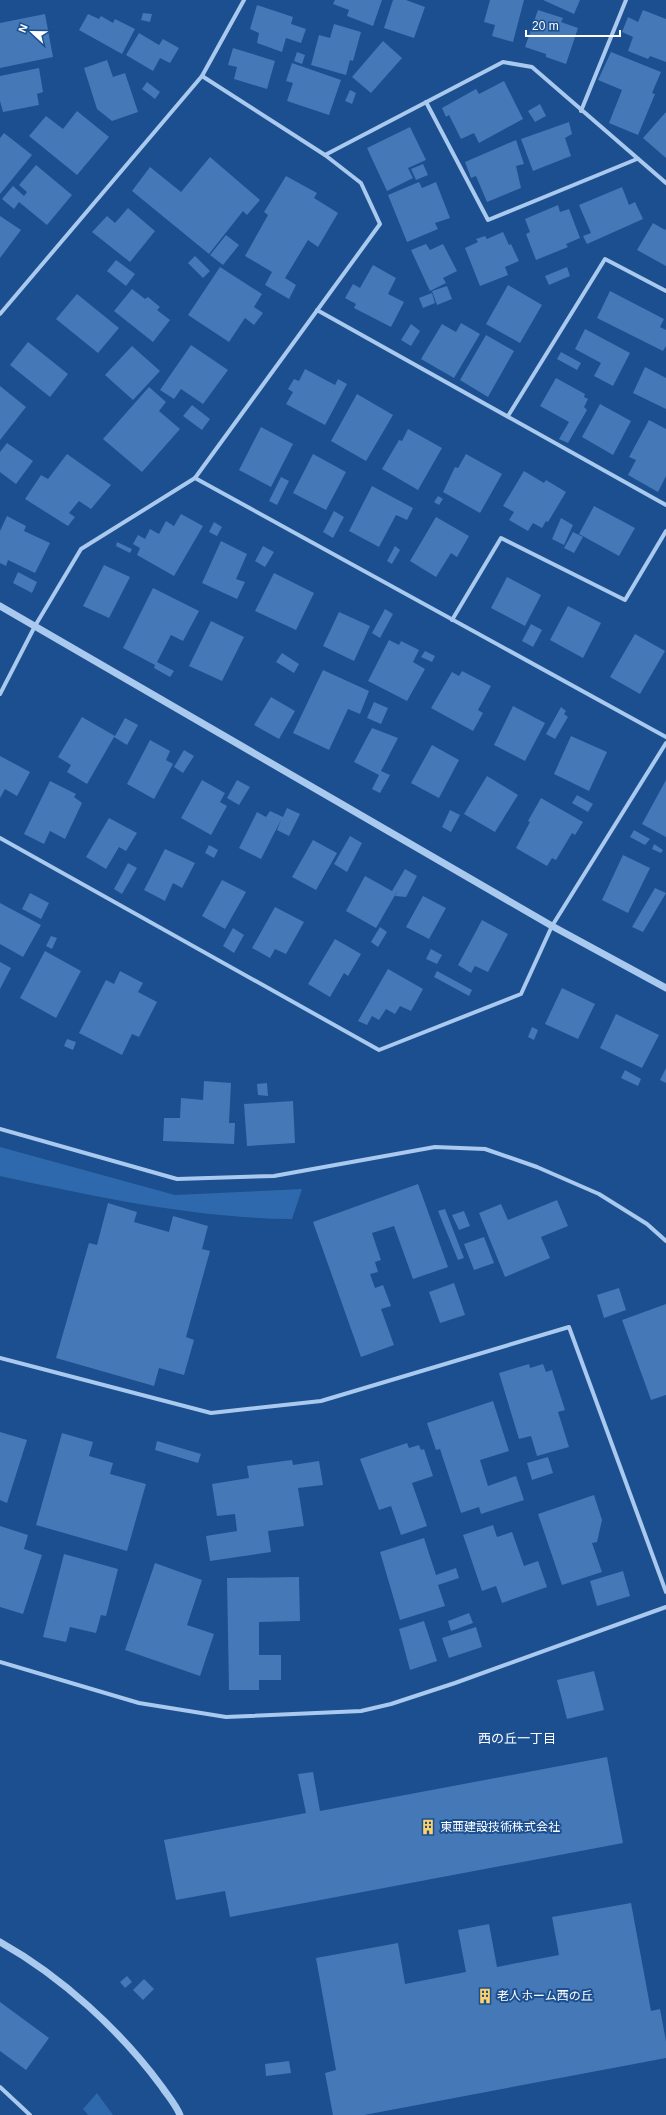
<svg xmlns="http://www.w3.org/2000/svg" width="666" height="2115" viewBox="0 0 666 2115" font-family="Arial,'Noto Sans JP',sans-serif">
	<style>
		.green { fill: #2e69ad }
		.building { fill: #4478b7 }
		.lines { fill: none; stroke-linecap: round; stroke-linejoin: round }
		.minor { stroke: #a9c9ee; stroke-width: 4 }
		.tertiary { stroke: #a9c9ee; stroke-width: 7 }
		.labels { text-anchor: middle; stroke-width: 4; stroke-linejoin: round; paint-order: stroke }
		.poi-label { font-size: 12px; fill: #fff; stroke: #1b4f8f; text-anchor: start }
		.neighbourhood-label { font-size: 13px; fill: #fff; stroke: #1b4f8f }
	</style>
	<rect width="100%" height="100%" fill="#1b4f8f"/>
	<g class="green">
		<path d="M0,1147L175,1195L302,1189L292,1219C194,1218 96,1197 0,1176Z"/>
		<path d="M97,2093L113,2115H88L83,2109Z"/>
	</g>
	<g class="building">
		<path d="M335,0H382L373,26L347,16L349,10L333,4Z"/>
		<path d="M393,0H406L425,7L414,38L384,28Z"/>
		<path d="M490,0H524L513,42L492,36L495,25L484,22Z"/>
		<path d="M543,0H580L574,14Z"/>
		<path d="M257,5L293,17L291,24L306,29L301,43L286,38L282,52L257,43L259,33L250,29Z"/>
		<path d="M538,10L563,18L561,22L578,28L566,64L546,57V54L525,47Z"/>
		<path d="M643,10L666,19V62L650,56L648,59L628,51L633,37L622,32L628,17L638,22Z"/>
		<path d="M143,13L152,14L150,22L141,20Z"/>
		<path d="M45,14L53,57L0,68V23Z"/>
		<path d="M88,14L99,19L101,16L113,23L115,19L135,29L122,54L79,30Z"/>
		<path d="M334,24L361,32L353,61L350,60L346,75L311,65L319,35L330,38Z"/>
		<path d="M139,33L159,45L163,39L179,48L170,63L160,58L153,71L126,55Z"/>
		<path d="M383,41L402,58L371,93L352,77Z"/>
		<path d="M233,48L275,61L267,89L234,79L237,67L228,65Z"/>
		<path d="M297,52L305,55L302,64L294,61Z"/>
		<path d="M611,52L661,72L652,93L655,94L638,135L609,123L622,90L598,80Z"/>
		<path d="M107,60L113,77L125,73L138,112L112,121L97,109L84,68Z"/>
		<path d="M292,63L341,80L329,115L287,101L293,83L286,81Z"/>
		<path d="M39,68L43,92L37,94L39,105L3,112L0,101V76Z"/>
		<path d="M504,81L523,119L479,143L474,133L461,139L449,115L446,117L442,108L476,89L479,94Z"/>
		<path d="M147,82L160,92L155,99L142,89Z"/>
		<path d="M350,90L356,93L352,104L345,101Z"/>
		<path d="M540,104L546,116L535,122L528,111Z"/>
		<path d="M77,111L109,137L77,175L29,136L46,116L63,129Z"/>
		<path d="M666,112V158L643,138Z"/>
		<path d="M569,122L572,134L565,138L571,156L533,171L521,139Z"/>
		<path d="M410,127L426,160L408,168L413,178L387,191L367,148Z"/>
		<path d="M4,133L32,155L0,194V138Z"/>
		<path d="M516,140L524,164L516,166L521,188L487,202L476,176L471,178L465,162Z"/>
		<path d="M210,157L260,200L247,215L243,211L209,254L132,191L150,167L181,192Z"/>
		<path d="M423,164L428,175L416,180L411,169Z"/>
		<path d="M36,165L72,195L47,225L19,202L14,209L2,199L13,186L24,196L27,192L19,185Z"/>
		<path d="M286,176L317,193L314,198L338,213L318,247L308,240L285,278L296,285L289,299L265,285L272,272L245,256L268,215L264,212Z"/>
		<path d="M419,182L422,188L436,182L450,218L435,223L438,229L407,242L388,195Z"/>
		<path d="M622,187L629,205L635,202L643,219L587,244L583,236L591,233L579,205Z"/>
		<path d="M558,205L560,212L569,209L580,238L566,244L568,247L536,260L526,234L530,232L525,219Z"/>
		<path d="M128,208L155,231L130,262L92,232L107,216L115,223Z"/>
		<path d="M0,216L21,230L0,258Z"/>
		<path d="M653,223L665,230L666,229V266L637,250Z"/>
		<path d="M503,232L509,245L511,244L519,261L505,267L508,275L480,286L465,248L478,242L476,239L485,236L487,239Z"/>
		<path d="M226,235L239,245L223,265L210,255Z"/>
		<path d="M426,244L430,250L443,244L457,271L443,278L446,283L430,291L411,250Z"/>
		<path d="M195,256L210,271L203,278L188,263Z"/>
		<path d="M116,260L135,274L126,286L107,271Z"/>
		<path d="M373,265L396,278L388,294L404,302L391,327L354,308L356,304L345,298L353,284L360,288Z"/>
		<path d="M220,267L262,294L254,307L263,313L254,325L245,318L229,342L188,315Z"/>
		<path d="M567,267L570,276L549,285L545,276Z"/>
		<path d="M508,285L542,305L520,343L486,324Z"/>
		<path d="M447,286L452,299L437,305L432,291Z"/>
		<path d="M132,289L145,299L148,297L160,307L157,310L170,320L153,342L114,311Z"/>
		<path d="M610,291L664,319L660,327L666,330V346L663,351L597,318Z"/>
		<path d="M432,293L435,303L423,308L419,298Z"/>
		<path d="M77,294L119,328L98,353L56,319Z"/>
		<path d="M461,323L480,334L454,378L421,359L442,324L456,332Z"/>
		<path d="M411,324L420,331L411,346L401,340Z"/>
		<path d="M585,329L630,353L613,386L594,376L601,363L575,349Z"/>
		<path d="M486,335L514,351L488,397L460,380Z"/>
		<path d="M28,342L68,374L50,397L10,365Z"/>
		<path d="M191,345L228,370L203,404L181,389L174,399L160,390Z"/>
		<path d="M132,346L160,371L133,400L105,375Z"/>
		<path d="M561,352L581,363L577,370L557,359Z"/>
		<path d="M645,367L666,378V409L633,393Z"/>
		<path d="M305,369L335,385L338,379L347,384L325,425L286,404L293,392L288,389L294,379L299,381Z"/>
		<path d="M556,378L585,394L584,397L588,399L584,407L587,410L568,443L559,439L569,422L540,406Z"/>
		<path d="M0,386L26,407L0,440Z"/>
		<path d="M149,387L166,402L159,411L180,429L142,472L103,439Z"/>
		<path d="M357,394L393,415L366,461L331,441Z"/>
		<path d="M600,404L631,421L613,455L582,437Z"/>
		<path d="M192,405L210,419L202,430L183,416Z"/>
		<path d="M649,420L666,429V476L658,492L628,475L636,460L629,457Z"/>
		<path d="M261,427L293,444L271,487L239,470Z"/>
		<path d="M408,429L442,448L418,490L382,469L399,440L402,441Z"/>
		<path d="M7,443L33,461L16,484L0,472V452Z"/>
		<path d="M67,454L111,485L91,509L79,501L69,513L75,517L68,526L25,499L41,475L48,479Z"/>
		<path d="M313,454L346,472L326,510L293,493Z"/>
		<path d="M466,454L502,474L480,513L443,492L455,467L458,468Z"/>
		<path d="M524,471L544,483L546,480L566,492L548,522L546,521L542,528L533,523L528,531L509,520L514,512L503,506Z"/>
		<path d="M281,477L289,481L277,505L269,501Z"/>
		<path d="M372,486L413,508L407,520L396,515L379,547L349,531Z"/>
		<path d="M438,496L443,499L439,505L434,502Z"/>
		<path d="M594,506L635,528L619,556L579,534Z"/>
		<path d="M334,511L344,517L333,538L323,532Z"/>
		<path d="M181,514L203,526L174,576L137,555L140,548L133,544L138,535L145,539L150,529L159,534L166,521L174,526Z"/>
		<path d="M7,516L26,526L24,531L50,543L35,573L8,560L6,566L0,563V531Z"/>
		<path d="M436,517L469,536L457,557L451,553L436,577L410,561Z"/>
		<path d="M561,518L573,525L564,545L552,539Z"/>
		<path d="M214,522L222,527L217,536L209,532Z"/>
		<path d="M573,532L583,537L574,553L564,548Z"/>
		<path d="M221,541L247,554L236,579L245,582L237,599L202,583Z"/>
		<path d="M117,542L132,549L130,553L116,546Z"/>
		<path d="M263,546L274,552L265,567L255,561Z"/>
		<path d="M395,546L400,550L392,564L387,561Z"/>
		<path d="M104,565L130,577L109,618L83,606Z"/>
		<path d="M18,572L37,582L32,593L13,583Z"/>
		<path d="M274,573L314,593L296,630L255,611Z"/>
		<path d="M507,577L541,595L525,626L491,608Z"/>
		<path d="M153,588L199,611L183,641L171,635L157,662L174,671L170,677L154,668L155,665L123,648Z"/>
		<path d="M568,606L601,623L583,658L550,640Z"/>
		<path d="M385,609L393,614L380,638L372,633Z"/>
		<path d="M339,612L370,626L354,661L323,646Z"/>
		<path d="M211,621L244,637L222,681L189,666Z"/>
		<path d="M531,624L542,630L533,647L522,641Z"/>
		<path d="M635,634L665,651L640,694L610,677Z"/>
		<path d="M389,640L399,645L401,641L419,650L413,662L425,669L407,701L368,681Z"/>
		<path d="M425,651L435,656L432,662L421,657Z"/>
		<path d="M282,653L299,664L294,673L276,662Z"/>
		<path d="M323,670L369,691L360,714L348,709L329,750L293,733Z"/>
		<path d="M462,671L491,686L478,710L483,713L473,731L431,708L452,672L459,676Z"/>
		<path d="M271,697L295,711L279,739L254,725Z"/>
		<path d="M374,702L388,708L381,724L367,718Z"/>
		<path d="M513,706L545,723L525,761L494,745Z"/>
		<path d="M561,707L566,711L564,714L568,717L555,739L546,734Z"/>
		<path d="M82,717L115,736L125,718L138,725L127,745L114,737L87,784L67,772L71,765L58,757Z"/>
		<path d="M372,728L398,738L381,771L390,775L380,793L372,789L379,775L354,762Z"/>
		<path d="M571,736L607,752L589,791L554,774Z"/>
		<path d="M150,740L170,751L166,760L173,764L154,799L127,784Z"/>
		<path d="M432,745L459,760L439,798L411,783Z"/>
		<path d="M184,750L194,756L183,773L174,767Z"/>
		<path d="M0,756L30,772L17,796L5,789L0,798Z"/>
		<path d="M487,776L518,795L495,832L464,814Z"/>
		<path d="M202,780L225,793L220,802L227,806L211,835L181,818Z"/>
		<path d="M237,780L250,787L239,805L227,798Z"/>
		<path d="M666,780V837L642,824Z"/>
		<path d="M50,781L76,794L74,797L82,803L65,839L50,831L44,844L24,834Z"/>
		<path d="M577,795L593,804L588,812L572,803Z"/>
		<path d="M541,798L583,822L575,835L572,833L556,860L552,858L547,866L516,848L530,822L528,821Z"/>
		<path d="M287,808L300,814L289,836L277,830L281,820L261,859L239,848L257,812L266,817L270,811L283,817Z"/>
		<path d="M450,810L460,815L451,832L442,827Z"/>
		<path d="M109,818L137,833L126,851L119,847L106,869L86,857Z"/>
		<path d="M634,830L650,839L645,845L630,837Z"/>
		<path d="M350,836L362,843L347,872L334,864Z"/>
		<path d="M313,840L337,853L316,890L292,877Z"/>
		<path d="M654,844L663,850L661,853L652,849Z"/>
		<path d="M209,845L218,850L214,858L205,853Z"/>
		<path d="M165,849L195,863L182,888L173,883L165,901L144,890Z"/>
		<path d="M623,855L650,868L628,913L602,900Z"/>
		<path d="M128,863L137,868L122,894L114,889Z"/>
		<path d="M405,869L417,876L406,897L395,896L398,890L376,928L346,911L365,876L392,891Z"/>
		<path d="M222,880L246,892L225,929L202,916Z"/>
		<path d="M655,888L666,893L643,932L632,927Z"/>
		<path d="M30,893L49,903L41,919L22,909Z"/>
		<path d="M423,896L446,908L429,939L406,927Z"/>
		<path d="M0,903L41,925L23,957L0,944Z"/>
		<path d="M275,907L304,922L286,954L275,949L270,958L252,948Z"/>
		<path d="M482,920L508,934L488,972L475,966L471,973L458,965Z"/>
		<path d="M380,927L387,932L378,947L371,942Z"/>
		<path d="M233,928L244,935L234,953L223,946Z"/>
		<path d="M51,936L57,938L52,949L46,946Z"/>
		<path d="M335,939L361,954L348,976L344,973L330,997L308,984Z"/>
		<path d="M431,949L442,955L437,964L426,959Z"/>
		<path d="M45,951L81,971L56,1018L20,998Z"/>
		<path d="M0,962L11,968L0,989Z"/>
		<path d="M388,969L423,989L411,1011L400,1006L395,1014L386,1009L379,1020L372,1016L367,1025L358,1021Z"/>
		<path d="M120,971L143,983L138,992L157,1002L139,1037L132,1034L122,1055L79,1033L106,980L114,984Z"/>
		<path d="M437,971L472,990L469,996L434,977Z"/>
		<path d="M562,988L595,1004L578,1039L545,1024Z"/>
		<path d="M616,1014L659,1035L642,1068L600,1048Z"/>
		<path d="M532,1027L538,1030L534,1040L528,1037Z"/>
		<path d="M67,1039L76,1042L73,1050L64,1046Z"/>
		<path d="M666,1068V1083L660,1080Z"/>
		<path d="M625,1070L641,1079L638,1086L621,1078Z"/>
		<path d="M204,1081L231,1083L229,1123H235L234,1144L163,1141L164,1118H180L181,1098L203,1100Z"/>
		<path d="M267,1083L268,1096L258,1095L257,1084Z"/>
		<path d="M293,1101L295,1143L247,1146L244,1104Z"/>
		<path d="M418,1184L448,1267L413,1279L394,1226L372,1233L381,1260L375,1262L378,1272L370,1274L375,1288L383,1285L391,1306L381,1309L394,1345L361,1357L313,1222Z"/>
		<path d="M557,1200L568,1226L541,1237L550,1258L505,1277L479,1213L501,1204L508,1220Z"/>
		<path d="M108,1203L137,1212L134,1222L169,1232L173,1216L208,1226L202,1249L210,1251L186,1337L194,1340L184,1375L159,1368L154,1386L56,1358L89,1243L97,1245Z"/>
		<path d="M445,1209L464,1258L458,1260L438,1211Z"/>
		<path d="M464,1211L470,1226L459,1230L452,1215Z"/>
		<path d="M484,1237L494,1263L474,1270L464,1244Z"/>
		<path d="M454,1283L465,1315L440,1323L429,1292Z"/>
		<path d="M619,1288L626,1310L604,1318L597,1295Z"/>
		<path d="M666,1304V1395L651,1400L622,1320Z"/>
		<path d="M529,1364L530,1368L543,1364L546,1372L552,1370L565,1410L558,1412L569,1447L537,1456L531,1436L519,1439L499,1373Z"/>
		<path d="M493,1401L509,1451L480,1460L488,1486L516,1476L524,1500L481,1514L479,1507L461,1513L440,1449L436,1450L427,1423Z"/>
		<path d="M0,1432L27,1440L7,1503L0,1500Z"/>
		<path d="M62,1433L93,1442L89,1456L113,1463L110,1474L146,1484L127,1551L36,1525Z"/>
		<path d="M157,1441L201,1454L198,1463L155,1450Z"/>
		<path d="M407,1443L409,1448L419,1445L421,1450L424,1449L433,1476L412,1483L427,1526L401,1535L391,1506L379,1510L360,1459Z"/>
		<path d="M548,1457L553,1473L532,1480L527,1463Z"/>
		<path d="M292,1460L293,1465L319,1461L323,1485L298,1488L304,1526L268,1531L271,1552L210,1561L206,1536L237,1531L235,1514L217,1516L212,1484L249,1478L247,1466Z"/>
		<path d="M594,1495L602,1520L597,1542L592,1543L602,1572L562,1585L538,1514Z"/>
		<path d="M493,1525L497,1537L512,1532L524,1566L538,1561L547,1587L502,1603L496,1586L482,1591L463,1535Z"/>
		<path d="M0,1526L28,1535L24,1549L42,1555L23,1614L0,1607Z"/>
		<path d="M424,1538L436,1575L456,1568L459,1578L438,1585L445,1606L400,1620L380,1552Z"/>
		<path d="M64,1554L118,1569L106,1616L101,1615L96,1633L70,1627L66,1642L43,1637Z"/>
		<path d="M155,1563L202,1580L187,1625L214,1634L200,1676L125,1650Z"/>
		<path d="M623,1571L630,1596L597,1606L590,1581Z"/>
		<path d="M299,1577L300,1621L259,1622V1655H281V1680H259V1690H229L227,1578Z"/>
		<path d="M469,1613L473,1623L451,1631L448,1621Z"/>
		<path d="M424,1621L437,1661L410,1670L399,1629Z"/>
		<path d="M476,1627L482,1647L449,1658L442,1638Z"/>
		<path d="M594,1671L604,1710L567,1719L557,1680Z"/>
		<path d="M607,1757L623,1843L230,1917L225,1891L176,1900L164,1840L306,1813L298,1774L313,1772L320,1811Z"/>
		<path d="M631,1903L651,2011L660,2009L666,2041V2058L364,2115H333L325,2073L336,2070L316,1958L398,1943L405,1984L466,1972L458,1930L489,1924L497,1967L559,1955L552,1917Z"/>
		<path d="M127,1976L132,1982L125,1988L120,1982Z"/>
		<path d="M144,1979L154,1989L143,2000L133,1990Z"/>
		<path d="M0,2002L49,2038L26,2070L0,2051Z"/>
		<path d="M289,2061L291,2073L266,2076L265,2064Z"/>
	</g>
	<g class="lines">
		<g class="minor">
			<path d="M426,102L488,220L637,159"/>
			<path d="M581,111L626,0"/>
			<path d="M325,155L503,62L532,67L666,183"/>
			<path d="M317,310L666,505"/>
			<path d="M0,314L202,76L244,0"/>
			<path d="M508,416L605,259L666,291"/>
			<path d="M195,478L380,224L361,183L325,155L202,76"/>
			<path d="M452,620L501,538L625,600L666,531"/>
			<path d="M0,694L35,626L81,549L195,478L666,737"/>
			<path d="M0,838L379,1050L521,994L552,926L666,743"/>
			<path d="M0,1129L177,1179L274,1176L435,1147L485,1149L537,1167L599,1194L647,1224L666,1241"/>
			<path d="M0,1358L211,1413L321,1401L569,1327L666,1592"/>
			<path d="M0,1662L139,1703L226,1717L361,1711L391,1704L455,1683L666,1607"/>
			<path d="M0,2087L30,2115"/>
		</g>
		<g class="tertiary">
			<path d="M0,606L552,926L666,988"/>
			<path d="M0,1942C61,1976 121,2031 162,2087C168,2096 176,2105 180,2115"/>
		</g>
	</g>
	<defs>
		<g id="building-bare" transform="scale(1.2)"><path d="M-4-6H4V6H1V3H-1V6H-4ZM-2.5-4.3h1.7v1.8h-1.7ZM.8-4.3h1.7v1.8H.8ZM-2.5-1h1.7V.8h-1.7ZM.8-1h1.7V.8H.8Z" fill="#ffd166" stroke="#1b4f8f" stroke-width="2.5" paint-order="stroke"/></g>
	</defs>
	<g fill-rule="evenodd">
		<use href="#building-bare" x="428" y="1827"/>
		<use href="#building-bare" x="485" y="1996"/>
	</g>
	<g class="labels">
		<g class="poi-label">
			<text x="440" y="1831">東亜建設技術株式会社</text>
			<text x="497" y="2000">老人ホーム西の丘</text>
		</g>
		<g class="neighbourhood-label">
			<text x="517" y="1743">西の丘一丁目</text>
		</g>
	</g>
	<g transform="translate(32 32) rotate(292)" stroke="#1b4f8f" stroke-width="3" paint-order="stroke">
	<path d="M0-3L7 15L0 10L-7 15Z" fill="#ffffff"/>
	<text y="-6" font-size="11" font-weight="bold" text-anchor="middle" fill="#ffffff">N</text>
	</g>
	<path d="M526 30v6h94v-6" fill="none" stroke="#ffffff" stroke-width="2"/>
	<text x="532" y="30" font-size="12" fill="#ffffff" stroke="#1b4f8f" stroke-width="3" paint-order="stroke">20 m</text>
</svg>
